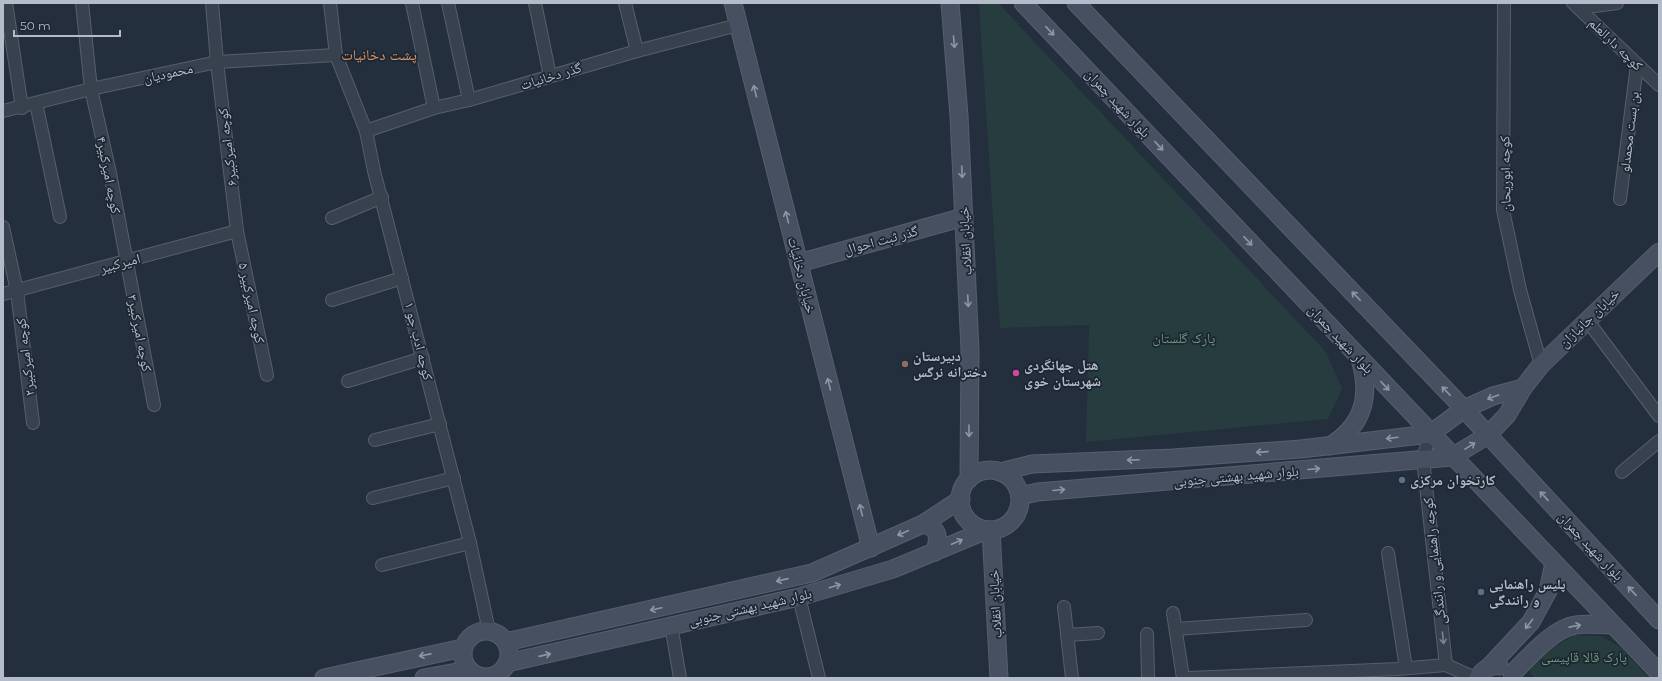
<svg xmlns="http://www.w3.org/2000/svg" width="1662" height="681" viewBox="0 0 1662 681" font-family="Montserrat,'Noto Naskh Arabic',sans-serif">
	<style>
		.green { fill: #263c3f }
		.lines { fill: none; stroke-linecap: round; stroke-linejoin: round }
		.street-casing { stroke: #565f6c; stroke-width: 14 }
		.secondary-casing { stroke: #565f6c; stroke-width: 19 }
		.street { stroke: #38414e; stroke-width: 12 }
		.secondary { stroke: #465061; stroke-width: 17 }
		.oneway { stroke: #8e96a5 }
		.oneway2 { stroke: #7c8592 }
		.education-dot { fill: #8d6e63; stroke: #1d2633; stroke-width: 1.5 }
		.hotel-dot { fill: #d1479c; stroke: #1d2633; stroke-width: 1.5 }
		.service-dot { fill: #5c6f8a; stroke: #1d2633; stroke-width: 1.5 }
		.labels { text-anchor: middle; stroke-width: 3.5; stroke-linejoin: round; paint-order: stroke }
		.street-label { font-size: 14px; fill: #b4bcc9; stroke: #1d2633 }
		.park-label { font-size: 14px; fill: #6b9a76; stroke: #1d2633 }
		.poi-label { font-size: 14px; font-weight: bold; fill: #b4bcc9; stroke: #1d2633; text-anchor: start }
		.neighbourhood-label { font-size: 15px; fill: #d59563; stroke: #1d2633 }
	</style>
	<rect width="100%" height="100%" fill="#242f3e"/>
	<g class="green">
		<path d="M979,3H998L1326,352L1342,389L1328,419L1086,442L1089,325L1000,328Z"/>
		<path d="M1574,635L1601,636L1620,647L1649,678H1534L1528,669L1554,647Z"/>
	</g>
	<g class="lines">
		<g class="street-casing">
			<g id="street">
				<path d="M6,3L22,108"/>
				<path d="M82,3L91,89L110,173L154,405"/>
				<path d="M212,3L217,62L237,231L267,375"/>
				<path d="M330,3L336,55L366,131L374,171L470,543L489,631"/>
				<path d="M412,3L434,108"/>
				<path d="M448,3L469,100"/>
				<path d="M535,3L550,76"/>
				<path d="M625,3L637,51"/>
				<path d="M1504,3L1503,210L1520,290L1541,365"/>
				<path d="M1573,3L1659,85"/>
				<path d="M1579,8L1617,3"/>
				<path d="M36,103L60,217"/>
				<path d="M3,111L91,89L217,62L336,55"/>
				<path d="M366,131L434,108L469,100L637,51L738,25"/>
				<path d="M1620,199L1637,65"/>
				<path d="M332,218L382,197"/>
				<path d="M3,227L17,291L33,423"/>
				<path d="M3,294L237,231"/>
				<path d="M332,300L402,278"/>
				<path d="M1587,320L1659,416"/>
				<path d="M348,381L423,358"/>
				<path d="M1430,434L1423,459L1446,665"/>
				<path d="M375,440L440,424"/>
				<path d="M1622,472L1659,441"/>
				<path d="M373,498L454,478"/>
				<path d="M1388,553L1406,668"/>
				<path d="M382,565L470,543"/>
				<path d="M799,597L819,678"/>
				<path d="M1064,607L1072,678"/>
				<path d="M1173,613L1183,678"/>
				<path d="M671,625L680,678"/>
				<path d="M1176,629L1306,620"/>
				<path d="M1147,634L1148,678"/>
				<path d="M1067,635L1098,633"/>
				<path d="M1189,678L1398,669L1446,665L1475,678"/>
			</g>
		</g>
		<g class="secondary-casing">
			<g id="secondary">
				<path d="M733,3L871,548"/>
				<path d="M950,3L959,116L970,350L969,479"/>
				<path d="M1023,3L1659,673"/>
				<path d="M1076,3L1464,409L1659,620"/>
				<path d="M799,263L964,217"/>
				<path d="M1330,446C1364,425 1371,396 1360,359"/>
				<circle cx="990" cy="500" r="30"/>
				<path d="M1000,472L1032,464L1173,458L1301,449L1430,434L1464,409L1493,396L1523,388"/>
				<path d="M1020,496L1038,492L1452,457L1488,435L1507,415L1523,388L1541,365L1659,252"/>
				<path d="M923,524C940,529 939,537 935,552"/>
				<path d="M991,530L999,678"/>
				<circle cx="486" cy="654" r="23"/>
				<path d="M506,642L812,573L923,524L961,499"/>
				<path d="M507,663L799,597L893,569L987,530"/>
				<path d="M1489,667L1531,622L1548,591L1554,563"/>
				<path d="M1512,674C1527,659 1553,628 1576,625C1588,623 1601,625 1613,625"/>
				<path d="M324,678L463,648"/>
				<path d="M424,678L468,670"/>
				<path d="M1478,678C1482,670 1490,665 1499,666"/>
			</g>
		</g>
		<use href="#street" class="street"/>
		<use href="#secondary" class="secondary"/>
	</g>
	<defs><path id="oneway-shaft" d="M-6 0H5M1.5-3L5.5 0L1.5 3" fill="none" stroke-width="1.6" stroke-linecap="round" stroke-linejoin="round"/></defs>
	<g class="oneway">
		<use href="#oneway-shaft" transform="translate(1050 31) rotate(47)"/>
		<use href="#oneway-shaft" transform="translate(954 42) rotate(85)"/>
		<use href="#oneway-shaft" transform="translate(755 91) rotate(-104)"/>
		<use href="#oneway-shaft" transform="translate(1159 146) rotate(47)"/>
		<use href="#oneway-shaft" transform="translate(962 172) rotate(87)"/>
		<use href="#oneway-shaft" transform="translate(787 217) rotate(-104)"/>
		<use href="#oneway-shaft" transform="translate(1248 241) rotate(47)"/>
		<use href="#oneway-shaft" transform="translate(1356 296) rotate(-134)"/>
		<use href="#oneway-shaft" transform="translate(968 301) rotate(87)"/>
		<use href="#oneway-shaft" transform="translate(829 384) rotate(-104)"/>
		<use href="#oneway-shaft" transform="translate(1385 386) rotate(47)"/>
		<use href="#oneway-shaft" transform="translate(1446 391) rotate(-134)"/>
		<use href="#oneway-shaft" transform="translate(1493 397) rotate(160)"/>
		<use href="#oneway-shaft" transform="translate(969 431) rotate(90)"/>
		<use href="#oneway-shaft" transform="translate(1392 438) rotate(173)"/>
		<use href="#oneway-shaft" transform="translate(1470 446) rotate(-32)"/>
		<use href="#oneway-shaft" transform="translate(1262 452) rotate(176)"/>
		<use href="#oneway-shaft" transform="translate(1133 460) rotate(178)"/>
		<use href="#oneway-shaft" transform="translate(1314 469) rotate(-5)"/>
		<use href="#oneway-shaft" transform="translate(1059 490) rotate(-5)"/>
		<use href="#oneway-shaft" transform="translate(1544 496) rotate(-133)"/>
		<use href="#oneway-shaft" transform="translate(861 510) rotate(-104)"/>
		<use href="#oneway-shaft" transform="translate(903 533) rotate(156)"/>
		<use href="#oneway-shaft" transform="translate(957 542) rotate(-23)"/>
		<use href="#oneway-shaft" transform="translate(782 580) rotate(167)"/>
		<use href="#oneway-shaft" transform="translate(835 586) rotate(-17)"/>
		<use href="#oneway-shaft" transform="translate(1632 591) rotate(-133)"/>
		<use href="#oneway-shaft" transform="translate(656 609) rotate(168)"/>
		<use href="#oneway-shaft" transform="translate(1529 624) rotate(128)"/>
		<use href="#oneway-shaft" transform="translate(1575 626) rotate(-11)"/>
		<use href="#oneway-shaft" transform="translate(425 655) rotate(169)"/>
		<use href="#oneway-shaft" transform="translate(545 655) rotate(-13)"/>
	</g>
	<use class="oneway2" href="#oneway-shaft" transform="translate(1443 638) rotate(84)"/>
	<circle class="education-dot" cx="905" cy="364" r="4"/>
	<circle class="hotel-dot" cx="1016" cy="373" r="4"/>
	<g class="service-dot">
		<circle cx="1402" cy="480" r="4"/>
		<circle cx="1481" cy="592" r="4"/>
	</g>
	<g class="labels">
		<g class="street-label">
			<text transform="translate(1616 44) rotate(44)" y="5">کوچه دارالعلم</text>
			<text transform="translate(168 73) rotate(-12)" y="5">محمودیان</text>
			<text transform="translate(551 76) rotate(-17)" y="5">گذر دخانیات</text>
			<text transform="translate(1118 103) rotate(47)" y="5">بلوار شهید چمران</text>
			<text transform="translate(1629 132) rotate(-83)" y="5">بن بست محمدلو</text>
			<text transform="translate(227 147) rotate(-97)" y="5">کوچه امیرکبیر۶</text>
			<text transform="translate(1505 174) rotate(-91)" y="5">کوچه ابوریحان</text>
			<text transform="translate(109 175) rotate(79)" y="5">کوچه امیرکبیر۴</text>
			<text transform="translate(881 240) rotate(-15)" y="5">گذر ثبت احوال</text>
			<text transform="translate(965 241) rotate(-93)" y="5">خیابان انقلاب</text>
			<text transform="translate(120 263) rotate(-15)" y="5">امیرکبیر</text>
			<text transform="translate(802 275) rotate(76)" y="5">خیابان دخانیات</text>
			<text transform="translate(252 303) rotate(78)" y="5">کوچه امیرکبیر ۵</text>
			<text transform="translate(1589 318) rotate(-44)" y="5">خیابان جانبازان</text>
			<text transform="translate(140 333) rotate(79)" y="5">کوچه امیرکبیر۳</text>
			<text transform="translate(1341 339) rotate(47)" y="5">بلوار شهید چمران</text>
			<text transform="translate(419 341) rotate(76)" y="5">کوچه ادب جو ۱</text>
			<text transform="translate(25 357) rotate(-97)" y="5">کوچه امیرکبیر۲</text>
			<text transform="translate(1236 476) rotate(-5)" y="5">بلوار شهید بهشتی جنوبی</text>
			<text transform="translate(1591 546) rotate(47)" y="5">بلوار شهید چمران</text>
			<text transform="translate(1434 561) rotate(-96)" y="5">کوچه راهنمایی و رانندگی</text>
			<text transform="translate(995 604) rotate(-93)" y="5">خیابان انقلاب</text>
			<text transform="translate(750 607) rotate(-13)" y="5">بلوار شهید بهشتی جنوبی</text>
		</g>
		<g class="park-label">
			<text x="1184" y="343">پارک گلستان</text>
			<text x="1584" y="662">پارک قالا قاپیسی</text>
		</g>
		<g class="poi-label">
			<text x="913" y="361">دبیرستان<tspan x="913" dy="16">دخترانه نرگس</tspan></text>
			<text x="1024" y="370">هتل جهانگردی<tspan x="1024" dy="16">شهرستان خوی</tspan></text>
			<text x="1410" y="485">کارتخوان مرکزی</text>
			<text x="1489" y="589">پلیس راهنمایی<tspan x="1489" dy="16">و رانندگی</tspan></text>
		</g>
		<g class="neighbourhood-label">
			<text x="379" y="60">پشت دخانیات</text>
		</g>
	</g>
	<rect width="1662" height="681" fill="none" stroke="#b4bcc9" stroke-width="8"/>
	<path d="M14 30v6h106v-6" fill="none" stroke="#b4bcc9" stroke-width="2"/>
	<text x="20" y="30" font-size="12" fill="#b4bcc9" stroke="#1d2633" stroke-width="3" paint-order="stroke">50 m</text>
</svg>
